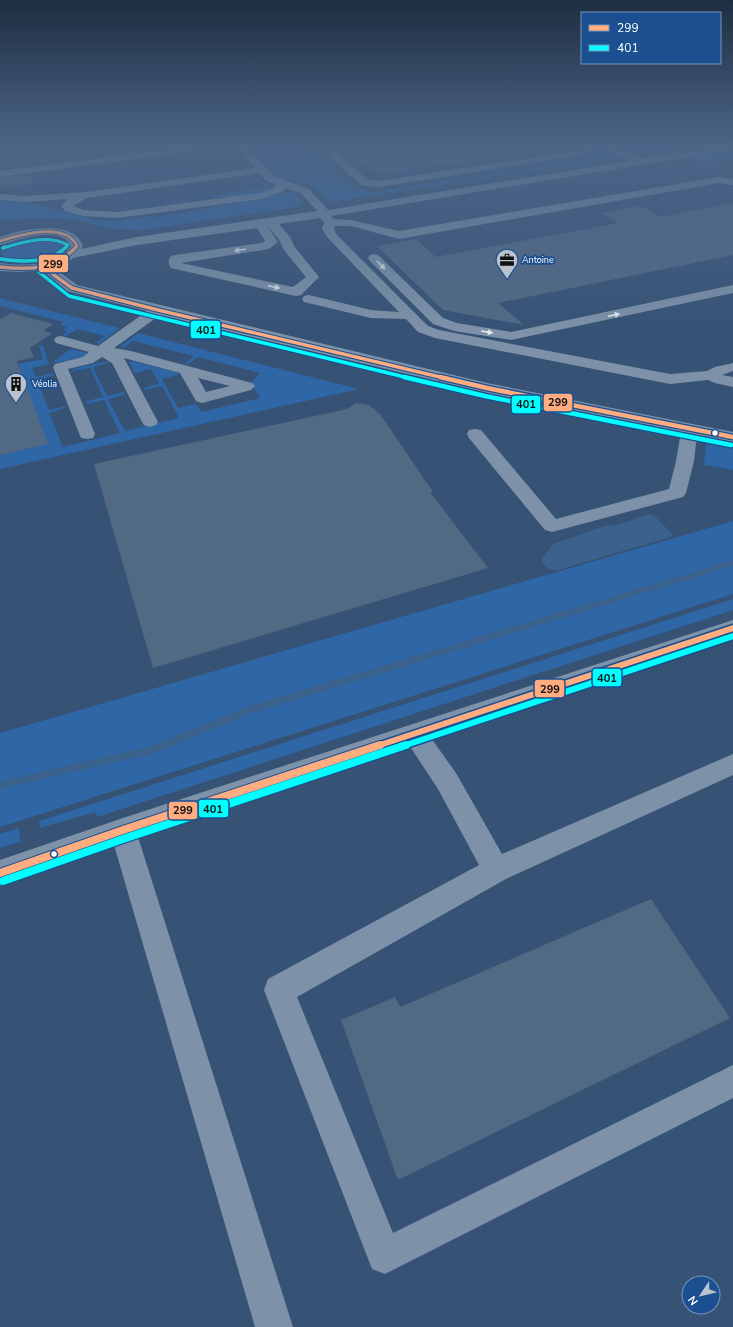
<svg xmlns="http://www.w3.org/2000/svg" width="733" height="1327" viewBox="0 0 733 1327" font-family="'Nunito Sans',sans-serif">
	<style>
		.green { fill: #2f66a5 }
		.water { fill: #3b618d }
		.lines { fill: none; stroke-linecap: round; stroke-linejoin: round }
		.stream { fill: #3b618d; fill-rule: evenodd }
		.building { fill: #526984 }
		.minor { fill: #7d92a8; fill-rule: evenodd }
		.bus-1-far4-casing { stroke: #1b4f8f; stroke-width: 4.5 }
		.bus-1-far3-casing { stroke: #1b4f8f; stroke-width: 5.5 }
		.bus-1-far2-casing { stroke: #1b4f8f; stroke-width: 7 }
		.bus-1-far1-casing { stroke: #1b4f8f; stroke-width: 9 }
		.bus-1-casing { stroke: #1b4f8f; stroke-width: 10 }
		.bus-2-far4-casing { stroke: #1b4f8f; stroke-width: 4.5 }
		.bus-2-far3-casing { stroke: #1b4f8f; stroke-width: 5.5 }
		.bus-2-far2-casing { stroke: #1b4f8f; stroke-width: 7 }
		.bus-2-far1-casing { stroke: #1b4f8f; stroke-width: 9 }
		.bus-2-casing { stroke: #1b4f8f; stroke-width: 10 }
		.bus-1-far4 { stroke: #ffac80; stroke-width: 3 }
		.bus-1-far3 { stroke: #ffac80; stroke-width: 3.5 }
		.bus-1-far2 { stroke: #ffac80; stroke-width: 4.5 }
		.bus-1-far1 { stroke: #ffac80; stroke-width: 6 }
		.bus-1 { stroke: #ffac80; stroke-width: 8 }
		.bus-2-far4 { stroke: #0ff; stroke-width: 3 }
		.bus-2-far3 { stroke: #0ff; stroke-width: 3.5 }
		.bus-2-far2 { stroke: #0ff; stroke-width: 4.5 }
		.bus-2-far1 { stroke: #0ff; stroke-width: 6 }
		.bus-2 { stroke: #0ff; stroke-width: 8 }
		.oneway { fill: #e5e9ee }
		.bus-dot { fill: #fff; stroke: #1b4f8f; stroke-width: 1.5 }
		.labels { text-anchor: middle; stroke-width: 3.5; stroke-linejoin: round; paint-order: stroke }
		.far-poi-label { font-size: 9px; fill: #fff; stroke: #1b4f8f; text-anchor: start }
		.line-badge { stroke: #1b4f8f; stroke-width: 1.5 }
		.pale-badge-label { font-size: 11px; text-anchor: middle; font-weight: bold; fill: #111 }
	</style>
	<rect width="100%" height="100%" fill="#365274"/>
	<g class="green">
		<path d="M251,145H304L354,191L364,189L369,193L457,179L459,182L331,202L314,188L307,184L285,180L277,176L251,149Z"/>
		<path d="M615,145H662L670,149C649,153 635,155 615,145Z"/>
		<path d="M598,147H600L613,154L615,156L614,158L477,179L473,177L607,156L598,150Z"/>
		<path d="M733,150V158L703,163L691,157Z"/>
		<path d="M255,178L268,185V189L260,193L233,197H210L95,213L264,188Z"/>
		<path d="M290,192C297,193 302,199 302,206L142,230L109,229L82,221L53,218L19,219L0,221V200L36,204L96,220L117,221L150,216L151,218L261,199Z"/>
		<path d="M34,238C45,238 59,236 64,247C53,265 19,267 3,257L1,252C9,242 22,240 34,238Z"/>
		<path d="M0,298L15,302L120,328L99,344L96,343L105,336L77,329L66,336L62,335L67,331L63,330L67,327L60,325L64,322L0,306Z"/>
		<path d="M138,333L359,389L0,469V455L47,443L18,364L43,359L39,346L43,345L49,364L32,368L36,377L53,373L54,375L37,380L49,410L65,406L66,408L49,413L63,447L120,433L104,400L87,404V401L103,397L90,368L73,371L72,369L108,361L109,363L93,367L107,396L124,392L125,395L108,399L125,431L179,418L162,386L145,390L144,388L159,383L151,369L135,373L129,362L132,361L178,373V375L162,379L178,408L196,404L201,412L260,398L251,383L260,373L198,357L189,364L185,363L194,356L133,341L123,348L120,347Z"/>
		<path d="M71,349L88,353L83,357L55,363L54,361Z"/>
		<path d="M706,443L733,448V470L704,465Z"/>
		<path d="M733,521V594L0,827V733Z"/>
		<path d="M733,599V610L97,817L95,812L40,828L39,821Z"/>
		<path d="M19,828L20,842L0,848V834Z"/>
	</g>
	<g class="water">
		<path d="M258,145H289L328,179C304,183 288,181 270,164C265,158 260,153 256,147Z"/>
		<path d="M649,514L654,515L673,535L671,537L558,570C550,571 546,568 541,560L553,544L605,526H612L635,520V518Z"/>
	</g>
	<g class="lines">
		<path class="stream" d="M733,560V566L252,713L152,754L0,789V781L151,746L249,706Z"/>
	</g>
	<g class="building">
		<path d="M0,145H19L27,166L0,169Z"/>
		<path d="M342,145H479L480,159L378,175Z"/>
		<path d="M30,174L34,184L0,188V178Z"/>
		<path d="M733,203V255L498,303L524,325L443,310L377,246L416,239L436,257L619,223L602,213L641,206L660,217Z"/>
		<path d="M11,313L53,324L43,331L53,333L30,348L34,357L17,361L48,444L0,455V319Z"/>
		<path d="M356,403L369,405L380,414L433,492H430L488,568L153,668L94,464L347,409Z"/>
		<path d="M651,899L730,1018L398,1180L341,1020L395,997L400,1007Z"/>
	</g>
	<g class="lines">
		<g class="minor">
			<path d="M199,145H223L218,148L0,177V171Z"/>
			<path d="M236,145H246L273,176L309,189L328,210L629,161L602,147L600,145H612L640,159L733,145V150L331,216L333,219L351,220L399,231L719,177L733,179V185L719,183L399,239L351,226H335L334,228L336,234L428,326L439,330L670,374L707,371L715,367L733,363V371L722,375L733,377V387L715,383L708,380L670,384L435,338L418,332L406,319L371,318L304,302L302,299L304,296L309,295L371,310L399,312L327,237L322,228L324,222L320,218L279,224L290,237L294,246L319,277L301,295L296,296L175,269L171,268C168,264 168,260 171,256L175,255L262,243L265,241L257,228L137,245L73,258L68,262L54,268L77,285L487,383L733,432V442L697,435L694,461L686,493L683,497L552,532L545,530L469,438L467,434L469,430L475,429L481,430L556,519L669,489L676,461L681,432L487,393L160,315L114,348L131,351L252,383L255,386L251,390L202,403L196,401L180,373L124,358L158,422L156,425L150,427L144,425L142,422L112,363L102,357L93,363L68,369L95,434L93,438L87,439L81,438L53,367L55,364L83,357L89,352L56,343L54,340L56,337L61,336L98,346L147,311L67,291L42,270L19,272L0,271V263C23,266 56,267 71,246C60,224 18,240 0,245V237C19,230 59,222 76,236C79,238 81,242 83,246L81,249L137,237L317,211L301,193L286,188L284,191L262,199L117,218L83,216L65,211L61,206L68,199L25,202L0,200V194L25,196L87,192L255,168ZM260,173L265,180L276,185L275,187L260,193L117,212L84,210L73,206L87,198ZM267,226L278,238L284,250L306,277L293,287L181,263L269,249L278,242ZM198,378L230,386L206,392Z"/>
			<path d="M317,145H327L368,180L379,181L581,150L587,145H597L587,154L584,155L379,187L361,185Z"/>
			<path d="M374,254L378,255L443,318L457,323L511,332L733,285V293L511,340L454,331L433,324L370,261L368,258L370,255Z"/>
			<path d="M733,620V636L431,738L456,773L502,854L733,754V775L506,879L297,997L393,1233L733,1065V1098L385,1274L372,1269L264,990L268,979L479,865L438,789L409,745L138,837L293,1327H255L114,845L0,886V860L123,818Z"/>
		</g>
		<g class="bus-1-far4-casing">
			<path id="bus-1-far4" d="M0,241C20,235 66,221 77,246L75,248"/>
		</g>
		<g class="bus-1-far3-casing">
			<g id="bus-1-far3">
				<path d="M45,266L54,275L72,288L158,310L444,378"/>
				<path d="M0,267C28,270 56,270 76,247"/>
			</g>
		</g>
		<g class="bus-1-far2-casing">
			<path id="bus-1-far2" d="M440,377L487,388L733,437"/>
		</g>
		<g class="bus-1-far1-casing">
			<path id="bus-1-far1" d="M377,746L733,628"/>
		</g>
		<g class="bus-1-casing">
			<path id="bus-1" d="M0,873L123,830L380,745"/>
		</g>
		<g class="bus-2-far4-casing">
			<path id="bus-2-far4" d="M3,248C23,242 48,234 68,245L65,248"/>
		</g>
		<g class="bus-2-far3-casing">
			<g id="bus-2-far3">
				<path d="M3,248L5,247"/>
				<path d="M1,259C22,262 50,264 66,247"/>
				<path d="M39,272L69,296L409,378"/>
			</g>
		</g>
		<g class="bus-2-far2-casing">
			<path id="bus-2-far2" d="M404,377L485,396L731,445"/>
		</g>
		<g class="bus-2-far1-casing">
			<path id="bus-2-far1" d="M403,746L733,636"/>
		</g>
		<g class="bus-2-casing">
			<path id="bus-2" d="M3,881L126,838L406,745"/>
		</g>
		<use href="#bus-1-far4" class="bus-1-far4"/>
		<use href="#bus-1-far3" class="bus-1-far3"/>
		<use href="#bus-1-far2" class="bus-1-far2"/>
		<use href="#bus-1-far1" class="bus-1-far1"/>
		<use href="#bus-1" class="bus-1"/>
		<use href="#bus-2-far4" class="bus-2-far4"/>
		<use href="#bus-2-far3" class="bus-2-far3"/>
		<use href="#bus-2-far2" class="bus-2-far2"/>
		<use href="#bus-2-far1" class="bus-2-far1"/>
		<use href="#bus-2" class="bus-2"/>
	</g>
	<defs><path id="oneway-solid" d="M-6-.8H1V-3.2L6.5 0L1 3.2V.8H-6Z"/></defs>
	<g class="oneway">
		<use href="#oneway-solid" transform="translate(240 250) rotate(172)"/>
		<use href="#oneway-solid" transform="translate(381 265) rotate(45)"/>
		<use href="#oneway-solid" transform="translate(274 287) rotate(12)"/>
		<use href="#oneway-solid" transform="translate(614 315) rotate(-12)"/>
		<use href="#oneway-solid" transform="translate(487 332) rotate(9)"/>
	</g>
	<linearGradient id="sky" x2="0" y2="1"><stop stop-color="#1e2d40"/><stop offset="0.44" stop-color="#4c6688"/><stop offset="1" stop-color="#4c6688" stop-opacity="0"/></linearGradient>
	<rect width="733" height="330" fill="url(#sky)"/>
	<defs>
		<g id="office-pin" transform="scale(1.15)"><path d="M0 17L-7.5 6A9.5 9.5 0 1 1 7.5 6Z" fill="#b9c2ce" stroke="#1b4f8f"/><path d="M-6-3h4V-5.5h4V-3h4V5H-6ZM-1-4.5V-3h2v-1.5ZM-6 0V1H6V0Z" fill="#111"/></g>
		<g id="building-pin" transform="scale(1.15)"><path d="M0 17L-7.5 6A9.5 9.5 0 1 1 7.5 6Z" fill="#b9c2ce" stroke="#1b4f8f"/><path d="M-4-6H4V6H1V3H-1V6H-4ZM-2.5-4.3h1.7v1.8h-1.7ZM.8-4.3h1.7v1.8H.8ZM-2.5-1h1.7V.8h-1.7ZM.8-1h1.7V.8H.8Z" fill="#111"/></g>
	</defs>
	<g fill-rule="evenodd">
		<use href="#office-pin" x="507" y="260"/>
		<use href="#building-pin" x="16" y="384"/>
	</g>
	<g class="bus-dot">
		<circle cx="715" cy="433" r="3.5"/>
		<circle cx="54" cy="854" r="3.5"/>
	</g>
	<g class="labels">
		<g class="far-poi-label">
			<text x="522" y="263">Antoine</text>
			<text x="32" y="387">Véolia</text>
		</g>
	</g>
	<g class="line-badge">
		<rect x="38" y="254" width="31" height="19" rx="4" fill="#ffac80"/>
		<rect x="190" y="320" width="31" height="19" rx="4" fill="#0ff"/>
		<rect x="543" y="393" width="30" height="19" rx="4" fill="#ffac80"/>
		<rect x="511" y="395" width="30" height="19" rx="4" fill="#0ff"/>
		<rect x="592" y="668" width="30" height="19" rx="4" fill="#0ff"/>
		<rect x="534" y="679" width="31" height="19" rx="4" fill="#ffac80"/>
		<rect x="198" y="799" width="31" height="19" rx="4" fill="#0ff"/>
		<rect x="168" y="801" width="30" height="19" rx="4" fill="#ffac80"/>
	</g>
	<g class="pale-badge-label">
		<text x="53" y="268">299</text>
		<text x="206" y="334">401</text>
		<text x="558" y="406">299</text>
		<text x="526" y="408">401</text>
		<text x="607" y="682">401</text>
		<text x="550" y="693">299</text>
		<text x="213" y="813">401</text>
		<text x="183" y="814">299</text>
	</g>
	<rect x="581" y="12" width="140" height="52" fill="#1b4f8f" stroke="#7695bc"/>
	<rect x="589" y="25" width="20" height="6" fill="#ffac80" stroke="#7695bc"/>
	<text x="617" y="32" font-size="12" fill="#ffffff">299</text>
	<rect x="589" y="45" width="20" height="6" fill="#00ffff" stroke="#7695bc"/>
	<text x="617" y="52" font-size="12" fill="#ffffff">401</text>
	<g transform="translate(701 1295) rotate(235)"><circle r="19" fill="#1b4f8f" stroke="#7695bc"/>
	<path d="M0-3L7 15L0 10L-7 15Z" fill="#b9c2ce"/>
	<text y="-6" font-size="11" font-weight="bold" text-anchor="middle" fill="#ffffff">N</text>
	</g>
</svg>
